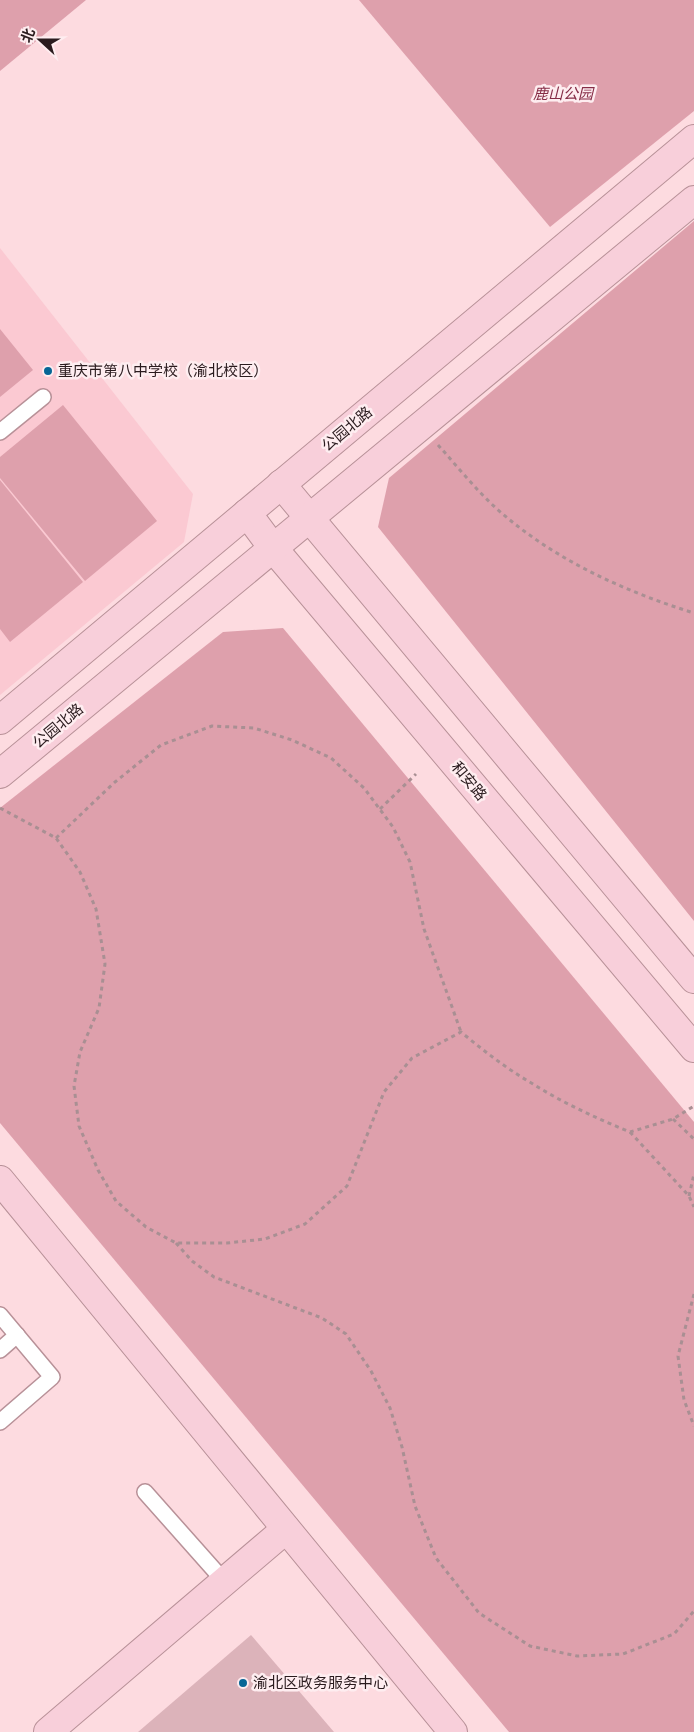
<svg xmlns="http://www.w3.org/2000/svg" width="694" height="1732" viewBox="0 0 694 1732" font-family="'Playfair Display','Noto Sans SC',serif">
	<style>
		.built { fill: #fbc9d2 }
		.green { fill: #dea0ac }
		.building { fill: #dcb3ba }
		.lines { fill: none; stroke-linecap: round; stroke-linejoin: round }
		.lane-casing { stroke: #b89198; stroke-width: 18 }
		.secondary-casing { stroke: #b89198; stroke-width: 30 }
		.path { stroke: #a98f93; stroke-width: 3; stroke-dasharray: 4 4; stroke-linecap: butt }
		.lane { stroke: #fff; stroke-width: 15 }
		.secondary { stroke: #f8cfda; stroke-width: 28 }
		.poi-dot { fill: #076696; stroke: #feedf0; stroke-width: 2 }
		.labels { text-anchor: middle; stroke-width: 5; stroke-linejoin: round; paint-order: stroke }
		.park-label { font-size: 15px; font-style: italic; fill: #862c46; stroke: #feedf0 }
		.poi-label { font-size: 15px; fill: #2a1b1e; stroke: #feedf0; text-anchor: start }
		.street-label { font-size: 15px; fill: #2a1b1e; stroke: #feedf0 }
	</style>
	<rect width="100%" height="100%" fill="#fddbe0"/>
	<path class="built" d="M0,248L193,494L184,542L0,695Z"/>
	<g class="green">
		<path d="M0,0H86L0,71Z"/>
		<path d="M359,0H694V111L550,227Z"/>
		<path d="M694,221V921L378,527L389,478Z"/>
		<path d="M0,329L33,370L0,397Z"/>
		<path d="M63,405L157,521L85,581L0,478V457Z"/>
		<path d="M0,480L83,582L10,642L0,629Z"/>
		<path d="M283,628L694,1122V1732H509L0,1123V808L223,632Z"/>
	</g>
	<path class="building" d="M251,1635L334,1732H138Z"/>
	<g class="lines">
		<g class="lane-casing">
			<g id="lane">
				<path d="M0,432L43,397"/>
				<path d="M0,1315L52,1377L0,1422"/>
				<path d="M0,1350L17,1335"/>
				<path d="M145,1492L224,1581"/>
			</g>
		</g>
		<g class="secondary-casing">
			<g id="secondary">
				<path d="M281,484L694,979"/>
				<path d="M247,513L273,548L694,1048"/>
				<path d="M0,720L694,139"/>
				<path d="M0,774L694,200"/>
				<path d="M0,1180L453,1732"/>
				<path d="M48,1732L286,1529"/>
			</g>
		</g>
		<g class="path">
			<path d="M438,445C457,466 476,490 497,509C553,559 623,591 694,613"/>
			<path d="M0,808L56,838L80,872L96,909L105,964L99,1008L80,1052L74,1086L79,1126L98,1170L116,1201L146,1227L176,1243H227L265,1239L305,1224L347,1186L384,1092L412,1058L461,1032C484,1051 507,1069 533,1084C563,1103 596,1118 630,1132L673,1119L694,1106"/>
			<path d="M380,809L416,774"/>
			<path d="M56,838L115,782L161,745L212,726L254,728L292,740L331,758L364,788L393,827L410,862L424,929L461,1032"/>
			<path d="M673,1119L694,1139"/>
			<path d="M630,1132L689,1196L694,1207"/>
			<path d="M689,1196L694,1174"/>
			<path d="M176,1243L192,1261L214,1277L322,1318L346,1334L371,1371L390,1408L402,1447L415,1506L436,1558L479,1613L530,1646L577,1656L623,1654L674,1634L694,1611"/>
			<path d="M694,1294L678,1356L684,1400L694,1426"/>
		</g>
		<use href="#lane" class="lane"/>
		<use href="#secondary" class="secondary"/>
	</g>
	<g class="poi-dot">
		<circle cx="48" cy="371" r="5"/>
		<circle cx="243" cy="1683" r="5"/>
	</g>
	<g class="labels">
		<g class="park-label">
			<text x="563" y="99">鹿山公园</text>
		</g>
		<g class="poi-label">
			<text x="58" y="376">重庆市第八中学校（渝北校区）</text>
			<text x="253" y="1688">渝北区政务服务中心</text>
		</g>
		<g class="street-label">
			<text transform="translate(347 429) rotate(-40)" y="5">公园北路</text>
			<text transform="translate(58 726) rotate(-40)" y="5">公园北路</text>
			<text transform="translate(469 781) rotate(50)" y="5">和安路</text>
		</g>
	</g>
	<g transform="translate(40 40) rotate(291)" stroke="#feedf0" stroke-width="4" paint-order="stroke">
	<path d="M0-4L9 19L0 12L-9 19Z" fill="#2a1b1e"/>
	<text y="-8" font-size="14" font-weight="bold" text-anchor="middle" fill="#2a1b1e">北</text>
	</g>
</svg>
